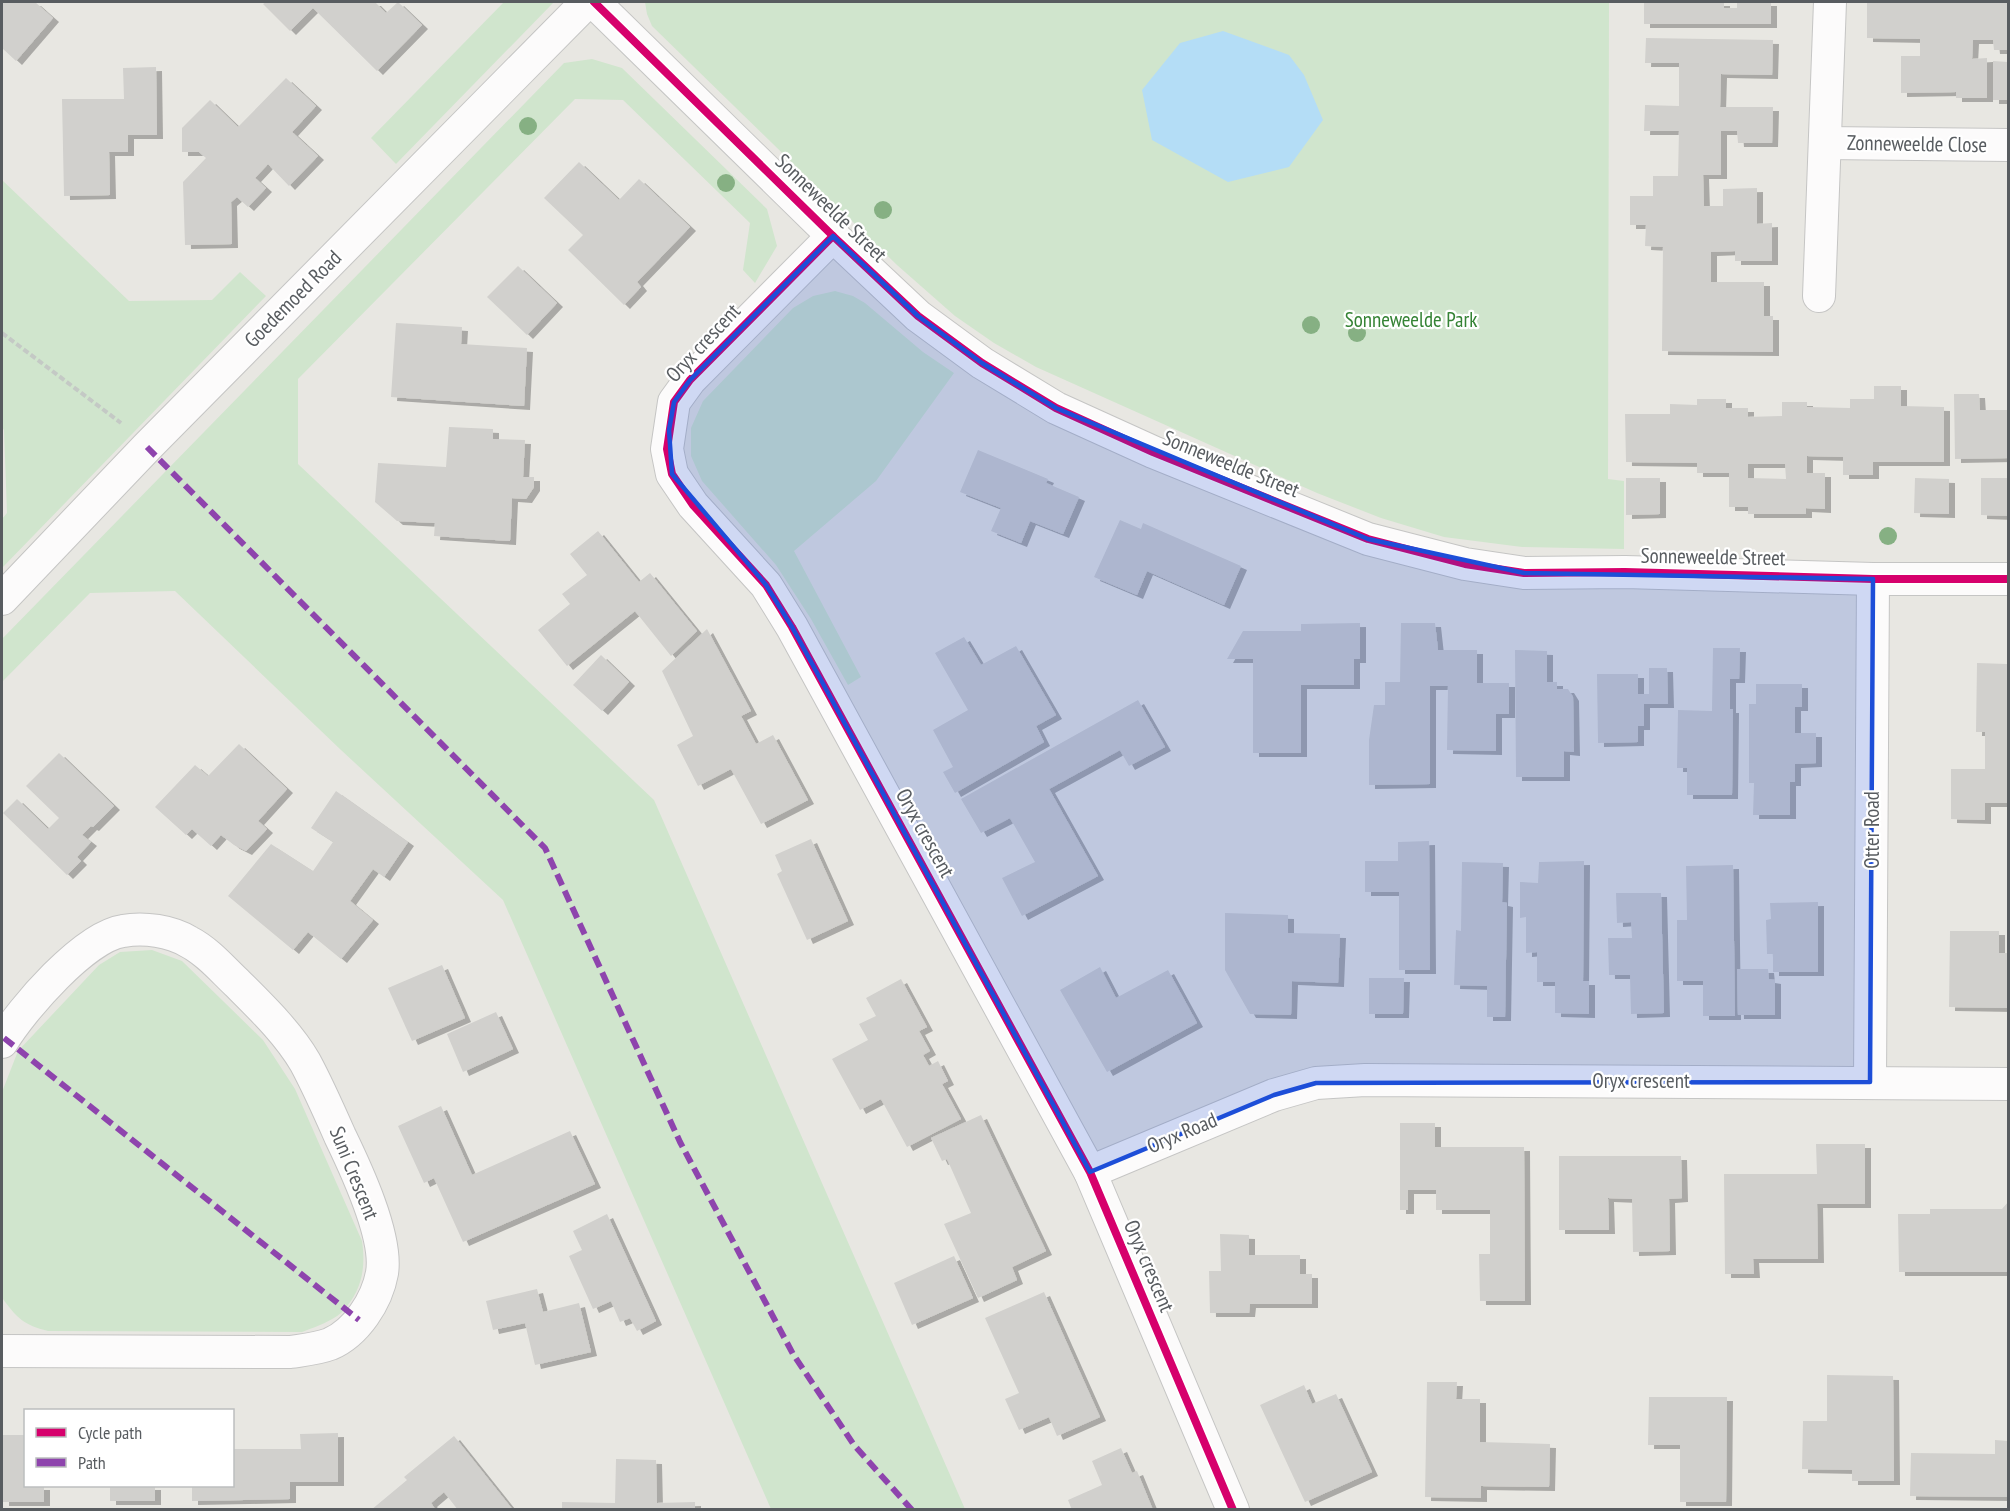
<svg xmlns="http://www.w3.org/2000/svg" width="2010" height="1511" viewBox="0 0 2010 1511" font-family="'PT Sans Narrow',sans-serif">
	<style>
		.green { fill: #d0e5cd }
		.water { fill: #b4ddf6 }
		.building { fill: #d1d0cd; fill-rule: evenodd; filter: url(#shadow) }
		.lines { fill: none; stroke-linecap: round; stroke-linejoin: round }
		.minor-casing { stroke: #c5c5c4; stroke-width: 34 }
		.path { stroke: #c4c9c5; stroke-width: 4; stroke-dasharray: 6 3; stroke-linecap: butt }
		.minor { stroke: #fcfbfb; stroke-width: 32 }
		.quiet { stroke: #8e44ad; stroke-width: 6; stroke-dasharray: 12 6; stroke-linecap: butt }
		.cycleway-casing { stroke: #fff; stroke-width: 11 }
		.cycleway { stroke: #d6006c; stroke-width: 8 }
		.tree { fill: #86b083 }
		.marked { fill: #1d4ed8; fill-opacity: 0.2; stroke: #1d4ed8; stroke-width: 4.5; stroke-linejoin: round }
		.labels { text-anchor: middle; stroke-width: 4.5; stroke-linejoin: round; paint-order: stroke }
		.street-label { font-size: 21px; fill: #585c60; stroke: #fff }
		.park-label { font-size: 21px; fill: #358335; stroke: #fff }
	</style>
	<defs>
		<filter id="shadow"><feDropShadow dx="6" dy="4" stdDeviation="0" flood-color="#0004"/></filter>
	</defs>
	<rect width="100%" height="100%" fill="#e8e7e2"/>
	<g class="green">
		<path d="M504,2H554L396,164L371,138Z"/>
		<path d="M645,2H1609L1608,479L1624,481V549L1522,547L1444,537L1381,518L1317,493L1036,367L994,343L955,316L897,265L652,26L647,14Z"/>
		<path d="M592,59L622,68L767,209L777,246L755,283L743,270L750,223L623,100L575,99L298,379V464L654,800L965,1509H771L503,900L341,750L175,591L90,593L2,682V639L564,63Z"/>
		<path d="M2,180L129,301L212,300L240,272L266,296L2,568V519L7,513L4,430L2,427Z"/>
		<path d="M835,291L853,296L865,303L923,352L954,373L876,481L794,551L861,677L848,685L811,619L776,565L702,481L691,456V428L703,401L793,308L813,296Z"/>
		<path d="M152,950L182,961L263,1040L295,1089L362,1241C366,1268 362,1290 343,1311C335,1320 313,1328 302,1332L48,1331C24,1325 17,1318 3,1299L2,1092L18,1051L99,965L120,952Z"/>
	</g>
	<path class="water" d="M1223,31L1289,55L1304,75L1323,120L1289,167L1228,182L1152,140L1142,90L1180,43Z"/>
	<g class="building">
		<path d="M2,2H35L53,18L16,61L2,48Z"/>
		<path d="M266,2H375L386,13L398,2L422,25L377,71L313,8L290,31L263,4Z"/>
		<path d="M1644,2H1724V8H1737V2H1771V24H1644Z"/>
		<path d="M1867,2H2008V50H1994L1993,40H1973L1972,59L1987,58V98H1956V92L1901,93V56H1920V39L1867,38Z"/>
		<path d="M1646,38L1773,40L1772,75L1721,74L1720,107H1773L1772,143H1738L1737,131H1721V175H1703L1704,206H1723V189L1757,188V224L1772,223V261H1735V251L1711,252V282H1764V316H1773V352L1662,351L1663,247L1645,246L1646,225H1630V196H1653V176H1678L1679,131H1644L1645,105L1679,106V63H1645Z"/>
		<path d="M1993,61L2008,62V100H1993Z"/>
		<path d="M156,67L157,135H128V152H109L110,195L64,196L62,99H124L123,68Z"/>
		<path d="M286,78L316,106L292,132L318,156L289,186L268,164L255,178L266,188L248,207L237,197L231,202L232,244L185,245L183,182L206,158L199,152H182V128L210,100L238,127Z"/>
		<path d="M579,162L619,200L639,179L690,227L637,282L641,287L624,305L568,250L583,235L544,198Z"/>
		<path d="M518,266L557,303L527,335L487,297Z"/>
		<path d="M396,323L462,327L461,344L527,348L524,406L391,397Z"/>
		<path d="M1874,386H1901V406L1944,407V462H1873V475H1843V457L1807,456V473H1825V509L1806,508V514H1748V507H1729V473H1697V463L1626,462L1625,414H1670V404L1697,405V399H1726V408H1748V417L1782,416V402H1807V407L1850,408V399H1874ZM1748,464H1785L1786,479L1748,478Z"/>
		<path d="M1954,394H1979L1980,410H2008V458L1955,459Z"/>
		<path d="M449,427L493,429V439L525,440L523,477H534V487L526,499L512,498L510,541L434,536L435,523L397,521L375,502L378,463L446,467Z"/>
		<path d="M978,450L1048,479L1046,483L1079,497L1063,534L1030,521L1021,543L991,531L1001,508L960,492Z"/>
		<path d="M1626,478H1660V514L1626,515Z"/>
		<path d="M1915,478L1949,479V514L1914,513Z"/>
		<path d="M1981,478H2008V516L1981,515Z"/>
		<path d="M1120,520L1141,529L1143,523L1241,566L1224,605L1147,571L1137,595L1094,577Z"/>
		<path d="M598,531L639,582L650,573L697,631L671,656L635,611L567,666L538,630L570,604L562,594L587,575L570,554Z"/>
		<path d="M1360,623V659H1354V685H1301V753H1253V659H1227L1243,631H1301V624Z"/>
		<path d="M1401,623H1435L1438,650H1477V683H1509V714H1496V751L1447,750L1448,686H1430V784L1369,785V740L1374,705H1385V682H1400Z"/>
		<path d="M707,629L751,711L741,716L756,744L773,735L808,800L761,824L731,769L698,786L677,745L693,736L662,671Z"/>
		<path d="M964,637L981,665L1016,646L1056,715L1036,726L1044,742L955,793L943,772L953,767L933,730L968,710L935,653Z"/>
		<path d="M1713,648H1740L1739,679H1730V709H1733L1732,795H1687V768H1677L1678,710L1712,711Z"/>
		<path d="M1515,650L1547,651V682H1557V689H1568L1573,697L1574,752L1564,751V777H1516Z"/>
		<path d="M601,655L629,682L602,711L573,685Z"/>
		<path d="M1977,663L2007,664L2008,666V803H1985V820L1951,819V769H1985V732H1976Z"/>
		<path d="M1649,668H1667L1668,704H1644V726H1638V742L1598,743L1597,674H1638V694H1649Z"/>
		<path d="M1756,684H1802V707H1795V733H1816V763L1795,764V782H1790V815H1753L1754,783H1749V704H1756Z"/>
		<path d="M1138,700L1165,747L1129,766L1120,750L1049,789L1098,876L1022,916L1002,878L1035,862L1010,818L981,833L961,799Z"/>
		<path d="M239,744L287,789L258,821L267,829L246,851L234,845L221,835L211,846L192,829L186,835L155,807L195,765L208,776Z"/>
		<path d="M59,753L114,806L93,827L91,826L82,835L91,842L77,857L81,861L67,875L3,813L17,799L48,829L59,818L26,786Z"/>
		<path d="M336,791L408,842L384,877L373,869L350,901L373,920L341,959L308,932L293,950L228,896L271,844L313,871L333,842L311,828Z"/>
		<path d="M811,839L848,921L807,940L777,874L782,871L775,855Z"/>
		<path d="M1429,841L1430,970H1399V892H1365V861H1398V842Z"/>
		<path d="M1584,861L1583,981H1589V1014L1555,1013V982H1537V952L1526,953V917L1520,918V882L1538,883L1539,862Z"/>
		<path d="M1462,862L1503,863L1502,902L1507,903L1505,1017H1487V986L1454,985L1456,930L1461,931Z"/>
		<path d="M1733,865L1735,1016H1703V981H1677V920H1687L1686,866Z"/>
		<path d="M1616,893H1661L1664,1013L1631,1014L1630,975H1609L1608,938H1632L1631,922L1617,923Z"/>
		<path d="M1818,902V972H1773V954H1767L1766,920L1771,919L1770,903Z"/>
		<path d="M1225,913L1288,915V933L1340,934L1338,983L1292,981L1291,1015L1250,1014L1225,970Z"/>
		<path d="M1950,931H1999V953H2008V1008L1949,1007Z"/>
		<path d="M442,965L465,1018L412,1041L388,988Z"/>
		<path d="M1100,967L1116,998L1168,970L1197,1023L1107,1072L1060,990Z"/>
		<path d="M1737,969H1768L1769,979L1775,980V1015H1738Z"/>
		<path d="M1369,978H1404L1403,1014H1369Z"/>
		<path d="M901,979L927,1027L919,1031L930,1051L923,1055L929,1066L938,1061L948,1081L942,1084L961,1119L907,1147L881,1099L860,1110L832,1059L868,1040L859,1024L876,1016L866,998Z"/>
		<path d="M496,1012L513,1049L463,1072L447,1034Z"/>
		<path d="M441,1106L472,1175L570,1131L595,1184L463,1242L434,1178L424,1183L398,1126Z"/>
		<path d="M981,1115L1046,1251L1012,1267L1017,1280L978,1298L944,1224L971,1213L947,1159L942,1161L931,1138Z"/>
		<path d="M1400,1123H1435V1147H1524L1525,1301H1480L1479,1254H1490V1210H1436V1190H1408V1210H1400Z"/>
		<path d="M1816,1144H1865V1204H1817L1818,1259H1753L1754,1274H1725L1724,1174H1817Z"/>
		<path d="M1559,1156H1681L1682,1198L1669,1199L1670,1251L1633,1252L1632,1199L1608,1198L1609,1230H1559Z"/>
		<path d="M2008,1202V1272H1899L1898,1214H1930V1209H2002Z"/>
		<path d="M607,1214L656,1321L637,1331L630,1318L620,1322L611,1301L593,1309L569,1256L582,1250L573,1231Z"/>
		<path d="M1220,1234L1249,1235V1255H1300V1274H1312V1304H1250L1249,1313H1210L1209,1271H1221Z"/>
		<path d="M954,1256L973,1298L912,1325L894,1283Z"/>
		<path d="M537,1289L543,1312L579,1303L591,1352L535,1365L525,1323L493,1330L486,1301Z"/>
		<path d="M1044,1292L1100,1417L1057,1436L1049,1417L1019,1430L1005,1399L1019,1393L985,1318Z"/>
		<path d="M1827,1375L1893,1376L1894,1481H1852V1470L1802,1469L1803,1421H1827Z"/>
		<path d="M1427,1382H1457L1456,1399H1480V1442L1550,1444L1549,1487L1481,1486V1498L1425,1497Z"/>
		<path d="M1304,1385L1312,1404L1336,1394L1372,1472L1305,1502L1260,1405Z"/>
		<path d="M1649,1397H1727L1726,1502H1680V1445H1648Z"/>
		<path d="M338,1433V1482H290V1499L192,1501V1486H232V1449H301L300,1434Z"/>
		<path d="M3,1435H26V1486H44V1502H3Z"/>
		<path d="M454,1436L513,1510H458L444,1492L431,1503L435,1509L434,1510H371L407,1480L404,1477Z"/>
		<path d="M1995,1440L2008,1441V1497L1910,1496L1911,1453L1995,1454Z"/>
		<path d="M1121,1448L1132,1473L1137,1471L1153,1510H1072L1068,1500L1102,1485L1092,1461Z"/>
		<path d="M616,1459L656,1460L657,1503L695,1502V1510H562V1502L615,1503Z"/>
		<rect x="110" y="1486" width="45" height="15"/>
	</g>
	<g class="lines">
		<g class="minor-casing">
			<g id="minor">
				<path d="M594,2L833,236L918,316L982,363L1056,408L1153,452L1368,539L1465,564L1524,573L1625,572L1873,579H2008"/>
				<path d="M1825,143L2008,145"/>
				<path d="M833,236L690,380L674,402L667,449L672,474L693,505L766,585L792,627L1090,1172L1233,1510"/>
				<path d="M1819,296L1830,2"/>
				<path d="M2,599L147,447L587,2"/>
				<path d="M2,1042C22,1009 84,937 123,931C144,927 171,931 189,942C208,952 222,969 237,983C261,1007 288,1033 305,1062C318,1086 329,1111 340,1136C356,1169 388,1237 382,1273C377,1301 356,1333 330,1344C317,1349 303,1350 290,1352L2,1351"/>
				<path d="M1870,1082L1873,579"/>
				<path d="M1090,1172L1274,1095L1316,1083L1365,1080L2008,1084"/>
			</g>
		</g>
		<path class="path" d="M2,333L121,423"/>
		<use href="#minor" class="minor"/>
		<g class="quiet">
			<path d="M147,447L545,848L680,1142L793,1354L854,1445L912,1510"/>
			<path d="M4,1038L359,1320"/>
		</g>
		<g class="cycleway-casing">
			<g id="cycleway">
				<path d="M594,2L833,236L918,316L982,363L1056,408L1153,452L1368,539L1465,564L1524,573L1625,572L1873,579H2008"/>
				<path d="M833,236L690,380L674,402L667,449L672,474L693,505L766,585L792,627L1090,1172L1233,1510"/>
			</g>
		</g>
		<use href="#cycleway" class="cycleway"/>
	</g>
	<g class="tree">
		<circle cx="528" cy="126" r="9"/>
		<circle cx="726" cy="183" r="9"/>
		<circle cx="883" cy="210" r="9"/>
		<circle cx="1311" cy="325" r="9"/>
		<circle cx="1357" cy="333" r="9"/>
		<circle cx="1888" cy="536" r="9"/>
	</g>
	<path class="marked" d="M833,236L918,316L982,363L1056,408L1368,539L1524,573L1873,579L1870,1082L1316,1083L1274,1095L1090,1172L792,627L766,585L672,474L669,430L674,402L690,380Z"/>
	<g class="labels">
		<g class="street-label">
			<text transform="translate(1917 144) rotate(1)" y="7">Zonneweelde Close</text>
			<text transform="translate(831 208) rotate(44)" y="7">Sonneweelde Street</text>
			<text transform="translate(293 299) rotate(-45)" y="7">Goedemoed Road</text>
			<text transform="translate(703 343) rotate(-47)" y="7">Oryx crescent</text>
			<text transform="translate(1231 464) rotate(22)" y="7">Sonneweelde Street</text>
			<text transform="translate(1713 557) rotate(1)" y="7">Sonneweelde Street</text>
			<text transform="translate(1872 830) rotate(-90)" y="7">Otter Road</text>
			<text transform="translate(925 833) rotate(61)" y="7">Oryx crescent</text>
			<text x="1641" y="1088">Oryx crescent</text>
			<text transform="translate(1182 1133) rotate(-23)" y="7">Oryx Road</text>
			<text transform="translate(354 1173) rotate(68)" y="7">Suni Crescent</text>
			<text transform="translate(1149 1266) rotate(67)" y="7">Oryx crescent</text>
		</g>
		<g class="park-label">
			<text x="1411" y="327">Sonneweelde Park</text>
		</g>
	</g>
	<rect width="2010" height="1511" fill="none" stroke="#585c60" stroke-width="6"/>
	<rect x="24" y="1409" width="210" height="78" fill="#ffffff" stroke="#bcbebf" stroke-width="1.5"/>
	<rect x="36" y="1428" width="30" height="9" fill="#d6006c" stroke="#bcbebf" stroke-width="1.5"/>
	<text x="78" y="1439" font-size="18" fill="#585c60">Cycle path</text>
	<rect x="36" y="1458" width="30" height="9" fill="#8e44ad" stroke="#bcbebf" stroke-width="1.5"/>
	<text x="78" y="1469" font-size="18" fill="#585c60">Path</text>
</svg>
